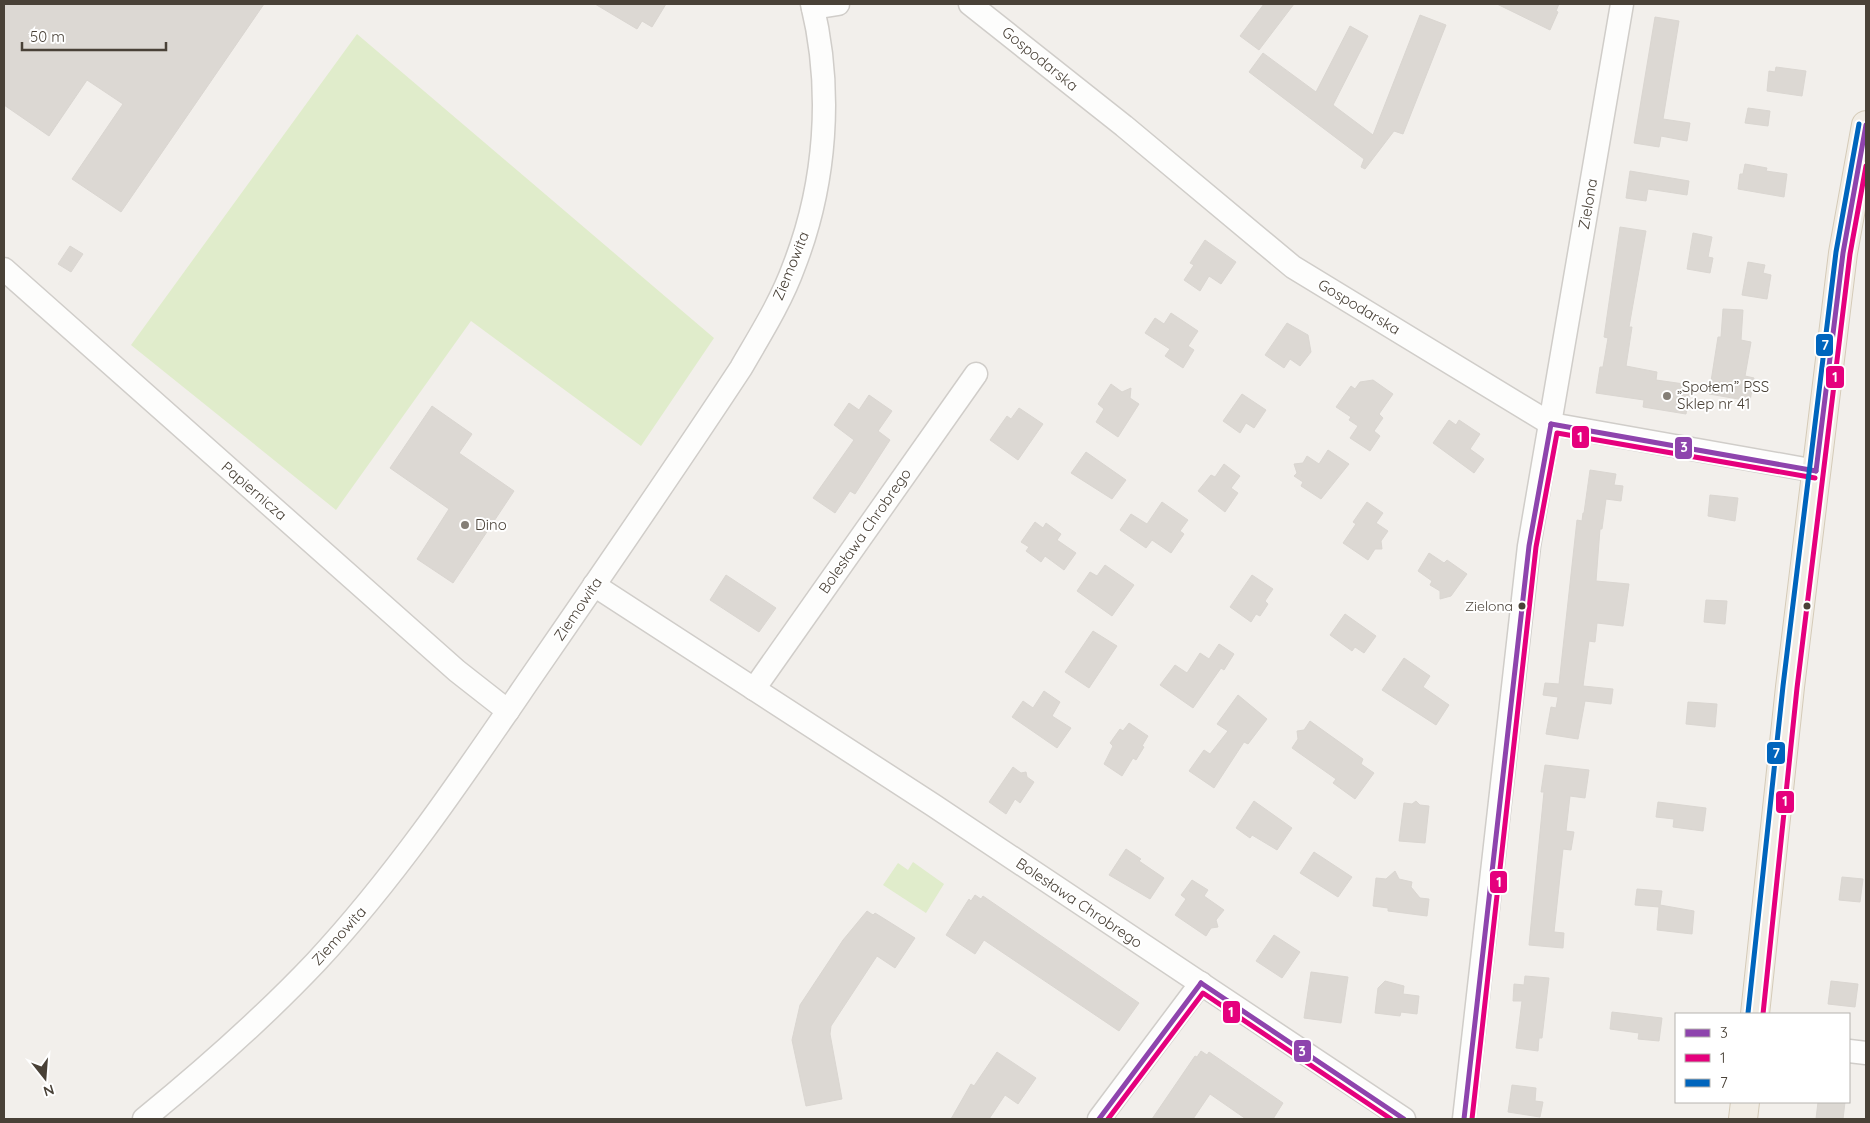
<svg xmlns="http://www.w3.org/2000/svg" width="1870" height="1123" viewBox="0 0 1870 1123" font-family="Quicksand,sans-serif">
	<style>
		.green { fill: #e0eccb }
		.building { fill: #dcd8d3; stroke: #dad6d1 }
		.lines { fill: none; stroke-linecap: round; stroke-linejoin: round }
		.minor-casing { stroke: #d0cdc9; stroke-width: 25 }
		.major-casing { stroke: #d5cbb8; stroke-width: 30 }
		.minor { stroke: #fdfdfc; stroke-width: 22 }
		.major { stroke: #f1ece4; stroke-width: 28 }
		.bus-1-casing { stroke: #fff; stroke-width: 9 }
		.bus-2-casing { stroke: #fff; stroke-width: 9 }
		.bus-3-casing { stroke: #fff; stroke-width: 9 }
		.bus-1 { stroke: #8e44ad; stroke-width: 5 }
		.bus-2 { stroke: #e5007d; stroke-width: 5 }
		.bus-3 { stroke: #0065bd; stroke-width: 5 }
		.poi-dot { fill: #847e76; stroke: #fff; stroke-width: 2 }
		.bus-dot { fill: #494137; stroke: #fff; stroke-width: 2 }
		.labels { text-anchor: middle; stroke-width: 4; stroke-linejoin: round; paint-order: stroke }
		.bus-label { font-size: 14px; fill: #494137; stroke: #fff; text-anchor: end }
		.street-label { font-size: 15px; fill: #494137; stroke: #fff }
		.poi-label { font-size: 15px; fill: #494137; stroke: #fff; text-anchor: start }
		.line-badge { stroke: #fff; stroke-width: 2 }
		.badge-label { font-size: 14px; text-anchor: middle; font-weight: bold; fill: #fff }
	</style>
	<rect width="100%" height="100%" fill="#f2efeb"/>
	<g class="green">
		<path d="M357,34L714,338L641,446L471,321L336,510L131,345Z"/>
		<path d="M913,862L944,884L926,913L883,885L898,863L908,870Z"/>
	</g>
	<g class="building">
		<path d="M4,4H264L121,212L72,179L123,104L87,80L49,136L4,105Z"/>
		<path d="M595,4H666L652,27L642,21L637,29Z"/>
		<path d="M1264,4H1294L1259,50L1240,36Z"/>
		<path d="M1497,4H1559L1556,11L1558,12L1550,30Z"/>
		<path d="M1420,15L1446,25L1403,134L1394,131L1365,169L1361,167L1364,159L1249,72L1263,53L1316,92L1350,26L1368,36L1333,105L1373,135Z"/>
		<path d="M1655,17L1679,21L1663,119L1690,123L1687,141L1661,136L1659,147L1634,143Z"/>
		<path d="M1776,67L1806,71L1802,96L1767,91L1769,71L1775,72Z"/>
		<path d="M1748,108L1770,111L1768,126L1745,123Z"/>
		<path d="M1745,164L1767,168L1766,171L1787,174L1784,197L1738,189L1740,174H1743Z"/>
		<path d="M1630,171L1689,181L1687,195L1648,189L1646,201L1626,198Z"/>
		<path d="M1620,227L1646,231L1629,327H1632L1626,366L1657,372L1656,380L1691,385L1686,414L1643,407L1644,400L1596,393L1600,367H1603L1608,338L1604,337Z"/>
		<path d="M1693,233L1712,237L1708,257L1713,258L1710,273L1687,269Z"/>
		<path d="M1205,240L1236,262L1221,284L1209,276L1200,291L1184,280L1194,265L1190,263Z"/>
		<path d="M70,246L83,254L71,272L58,264Z"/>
		<path d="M1748,262L1765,265L1763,273L1771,275L1767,299L1742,295Z"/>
		<path d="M1723,309L1743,310L1741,340L1751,342L1745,376L1754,378L1750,401L1709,394L1718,337H1721Z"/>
		<path d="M1171,313L1198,331L1188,346L1194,350L1183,368L1165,356L1170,349L1145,333L1155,318L1164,324Z"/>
		<path d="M1287,323L1308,335L1311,352L1300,366L1290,359L1284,368L1265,355Z"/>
		<path d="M1373,380L1393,394L1379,414L1383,418L1374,431L1380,436L1370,451L1350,438L1358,426L1349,420L1351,417L1336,407L1351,386L1355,389L1360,382Z"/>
		<path d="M1111,384L1122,392L1131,388L1130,398L1139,404L1118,437L1096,422L1104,409L1098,404Z"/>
		<path d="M1242,394L1266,410L1254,428L1246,423L1240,433L1223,421Z"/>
		<path d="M869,395L892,411L878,431L890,440L855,494L850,491L835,513L813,498L854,440L834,425L849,403L859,410Z"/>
		<path d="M432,406L472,434L459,453L514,491L453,583L417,559L449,509L390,468Z"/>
		<path d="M1019,408L1043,424L1018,460L990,440L1007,416L1011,419Z"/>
		<path d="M1449,420L1456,425L1459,420L1480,434L1470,449L1484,459L1474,473L1433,443Z"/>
		<path d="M1328,450L1349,464L1321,499L1301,486L1303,482L1294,476L1297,473L1294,464L1303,463L1307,456L1319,464Z"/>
		<path d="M1086,452L1126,480L1112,499L1071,473Z"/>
		<path d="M1224,464L1240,476L1231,488L1238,493L1225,512L1198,491L1211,475L1215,477Z"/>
		<path d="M1590,470L1616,474L1614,485L1623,486L1621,501L1606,499L1602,529H1600L1596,581L1629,584L1623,626L1597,623L1595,642L1589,641L1583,686L1613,689L1611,704L1585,701L1578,739L1546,734L1551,707L1556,708L1558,697L1543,695L1545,683L1559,684L1577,520L1582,521L1583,513H1584Z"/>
		<path d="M1710,495L1738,498L1735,521L1708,516Z"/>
		<path d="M1162,502L1188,520L1180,531L1184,534L1171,553L1152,540L1146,548L1120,530L1131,514L1147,524Z"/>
		<path d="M1367,502L1383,513L1376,523L1388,531L1381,541L1382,549H1375L1368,560L1343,543L1356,524L1353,522Z"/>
		<path d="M1035,522L1043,528L1046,523L1061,534L1057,540L1076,553L1064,570L1045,556L1041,562L1026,551L1029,547L1021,542Z"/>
		<path d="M1429,553L1444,563L1447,560L1467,574L1451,596L1440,599V591L1430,585L1432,581L1418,571Z"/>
		<path d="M1105,565L1134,585L1112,616L1077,591L1090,572L1097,576Z"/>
		<path d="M726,575L776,608L759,632L710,600Z"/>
		<path d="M1252,575L1273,589L1265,601L1268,604L1260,616L1256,614L1251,622L1230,607Z"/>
		<path d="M1706,600L1727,601L1725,624L1704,622Z"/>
		<path d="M1345,614L1376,636L1364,653L1355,647L1352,651L1330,635Z"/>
		<path d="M1093,631L1117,646L1089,688L1065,672Z"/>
		<path d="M1219,644L1234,654L1224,670L1221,668L1193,708L1160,685L1175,665L1187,673L1200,653L1209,659Z"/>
		<path d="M1404,658L1430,676L1423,687L1449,705L1436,725L1382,690Z"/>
		<path d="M1044,691L1060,702L1052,716L1071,728L1057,748L1012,717L1023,701L1033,708Z"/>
		<path d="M1238,695L1267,719L1248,744L1244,742L1214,788L1189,771L1204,750L1210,754L1228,731L1217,724Z"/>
		<path d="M1688,702L1717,704L1715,727L1686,724Z"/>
		<path d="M1310,721L1363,759L1361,764L1374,773L1355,799L1333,783L1336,779L1292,748L1298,739L1297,731L1304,730Z"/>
		<path d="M1129,723L1148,736L1142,746L1144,747L1136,760L1133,758L1122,776L1104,764L1113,746L1110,743L1120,729L1123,731Z"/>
		<path d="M1545,765L1589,770L1585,798L1570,796L1566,831L1574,832L1571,850L1563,849L1554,932L1564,933L1563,948L1529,945L1544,792H1541Z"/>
		<path d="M1013,767L1021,773L1026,772L1027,777L1034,782L1020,803L1015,799L1006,814L989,802Z"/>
		<path d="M1254,801L1292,828L1277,850L1252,835L1250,838L1236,828Z"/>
		<path d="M1416,801L1420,805L1429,806L1425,843L1399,841L1404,803L1412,804Z"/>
		<path d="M1658,802L1706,808L1703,831L1673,827L1674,819L1656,817Z"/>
		<path d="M1126,849L1141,859L1139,861L1164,878L1150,899L1109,875Z"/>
		<path d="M1314,852L1352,877L1338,897L1300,873Z"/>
		<path d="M1395,871L1399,879L1412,882L1411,887L1420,898L1429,899L1427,916L1388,911V908L1373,906L1376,878L1386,879Z"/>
		<path d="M1842,877L1863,879L1860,902L1839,900Z"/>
		<path d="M1192,880L1208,890L1204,896L1224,910L1216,920L1218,927L1211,928L1206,936L1175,915L1186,899L1181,895Z"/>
		<path d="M1637,889L1662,891L1660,905L1694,911L1692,934L1657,930L1659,907L1635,905Z"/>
		<path d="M975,895L981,899L983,896L1139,1003L1119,1031L984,940L975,954L946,935L969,899L971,901Z"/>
		<path d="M867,911L873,915L875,913L915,938L895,968L877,956L831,1026L830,1034L842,1099L806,1106L792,1040L800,1005L843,940Z"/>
		<path d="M1274,935L1300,952L1282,978L1256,961Z"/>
		<path d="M1311,972L1348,977L1341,1023L1304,1018Z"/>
		<path d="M1525,976L1549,978L1542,1038H1539L1538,1051L1516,1048L1522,1001H1513L1514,984L1524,985Z"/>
		<path d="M1385,981L1404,986L1403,994L1419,996L1417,1014L1401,1012L1400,1016L1375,1013L1378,988Z"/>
		<path d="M1831,981L1858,984L1855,1007L1828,1004Z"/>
		<path d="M1612,1012L1662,1018L1659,1041L1638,1039L1639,1033L1610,1029Z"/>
		<path d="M1201,1051L1207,1055L1209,1052L1283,1103L1273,1119H1246L1210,1094L1193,1119H1152L1195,1056L1197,1057Z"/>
		<path d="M997,1052L1036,1078L1018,1104L1005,1095L989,1119H951L971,1084L974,1086Z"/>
		<path d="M1512,1085L1536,1088L1535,1101L1543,1102L1540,1117L1508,1112Z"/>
		<path d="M1818,1102H1845L1843,1119H1816Z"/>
	</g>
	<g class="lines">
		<g class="minor-casing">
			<g id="minor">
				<path d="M970,4L1124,126L1293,267L1551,424L1816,471"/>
				<path d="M813,8L838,4"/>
				<path d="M4,269L457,671L508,711"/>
				<path d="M594,585L933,805L1404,1119"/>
				<path d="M754,689L976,374"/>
				<path d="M1849,1051L1866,1053"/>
				<path d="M144,1119C204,1070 262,1019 316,962C396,876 462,778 529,680C600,577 672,473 741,368C760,335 781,302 794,266C826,184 833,90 812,4"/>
				<path d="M1099,1119L1201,983"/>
				<path d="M1464,1119L1529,546L1622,4"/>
			</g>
		</g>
		<g class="major-casing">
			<g id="major">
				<path d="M1755,1014L1790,687L1843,253L1866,125"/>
				<path d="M1743,1119L1745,1102"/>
			</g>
		</g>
		<use href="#minor" class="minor"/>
		<use href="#major" class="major"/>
		<g class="bus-1-casing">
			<g id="bus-1">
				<path d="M1551,424L1816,471"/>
				<path d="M1816,471L1843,253L1866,125"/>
				<path d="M1201,983L1404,1119"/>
				<path d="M1099,1119L1201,983"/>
				<path d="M1464,1119L1529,546L1551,424"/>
			</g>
		</g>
		<g class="bus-2-casing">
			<g id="bus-2">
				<path d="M1763,1014L1797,688L1850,254L1866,166"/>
				<path d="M1108,1119L1203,993L1391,1119"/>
				<path d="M1472,1119L1536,547L1557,433L1815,478"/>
			</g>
		</g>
		<g class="bus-3-casing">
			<path id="bus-3" d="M1748,1013L1783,686L1836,252L1859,124"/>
		</g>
		<use href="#bus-1" class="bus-1"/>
		<use href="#bus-2" class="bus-2"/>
		<use href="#bus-3" class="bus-3"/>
	</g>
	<g class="poi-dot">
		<circle cx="1667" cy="396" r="5"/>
		<circle cx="465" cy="525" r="5"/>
	</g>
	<g class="bus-dot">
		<circle cx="1522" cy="606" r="4.5"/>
		<circle cx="1807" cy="606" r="4.5"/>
	</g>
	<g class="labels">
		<g class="bus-label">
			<text x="1513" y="611">Zielona</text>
		</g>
		<g class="street-label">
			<text transform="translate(1040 59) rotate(39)" y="5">Gospodarska</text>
			<text transform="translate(1588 204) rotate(-80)" y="5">Zielona</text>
			<text transform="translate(791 266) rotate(-68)" y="5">Ziemowita</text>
			<text transform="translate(1359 307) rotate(31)" y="5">Gospodarska</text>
			<text transform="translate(254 491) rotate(41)" y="5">Papiernicza</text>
			<text transform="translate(865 531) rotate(-55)" y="5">Bolesława Chrobrego</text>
			<text transform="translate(578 609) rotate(-56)" y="5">Ziemowita</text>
			<text transform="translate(1079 903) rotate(34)" y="5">Bolesława Chrobrego</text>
			<text transform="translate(339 936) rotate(-48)" y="5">Ziemowita</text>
		</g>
		<g class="poi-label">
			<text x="1677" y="392">„Społem” PSS<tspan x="1677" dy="17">Sklep nr 41</tspan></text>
			<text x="475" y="530">Dino</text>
		</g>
	</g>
	<g class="line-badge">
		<rect x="1815" y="333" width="19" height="24" rx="5" fill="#0065bd"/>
		<rect x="1825" y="365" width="20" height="24" rx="5" fill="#e5007d"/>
		<rect x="1571" y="425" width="19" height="24" rx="5" fill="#e5007d"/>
		<rect x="1674" y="436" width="19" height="24" rx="5" fill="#8e44ad"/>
		<rect x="1766" y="741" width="20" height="24" rx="5" fill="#0065bd"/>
		<rect x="1775" y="790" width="20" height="24" rx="5" fill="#e5007d"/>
		<rect x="1489" y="870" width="19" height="24" rx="5" fill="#e5007d"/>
		<rect x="1222" y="1000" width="19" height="24" rx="5" fill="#e5007d"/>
		<rect x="1293" y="1039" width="19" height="24" rx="5" fill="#8e44ad"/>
	</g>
	<g class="badge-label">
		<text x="1825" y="350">7</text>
		<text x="1835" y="382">1</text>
		<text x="1580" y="442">1</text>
		<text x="1684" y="452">3</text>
		<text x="1776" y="758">7</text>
		<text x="1785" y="806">1</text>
		<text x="1499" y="887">1</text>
		<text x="1231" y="1017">1</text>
		<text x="1302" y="1056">3</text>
	</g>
	<rect width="1870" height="1123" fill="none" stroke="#494137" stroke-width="10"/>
	<rect x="1675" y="1013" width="175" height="90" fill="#ffffff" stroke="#b6b3af"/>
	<rect x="1685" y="1029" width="25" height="8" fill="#8e44ad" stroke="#b6b3af"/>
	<text x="1720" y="1038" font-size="15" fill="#494137">3</text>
	<rect x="1685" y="1054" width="25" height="8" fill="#e5007d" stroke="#b6b3af"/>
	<text x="1720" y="1063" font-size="15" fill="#494137">1</text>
	<rect x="1685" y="1079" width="25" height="8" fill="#0065bd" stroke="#b6b3af"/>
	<text x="1720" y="1088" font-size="15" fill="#494137">7</text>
	<g transform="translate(45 1078) rotate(163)" stroke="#ffffff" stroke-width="4" paint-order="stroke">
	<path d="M0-4L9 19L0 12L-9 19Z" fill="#494137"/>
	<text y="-8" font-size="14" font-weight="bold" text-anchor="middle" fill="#494137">N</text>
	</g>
	<path d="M22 42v8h144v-8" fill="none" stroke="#494137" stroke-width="2.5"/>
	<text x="30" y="42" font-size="15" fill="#494137" stroke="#ffffff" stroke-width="4" paint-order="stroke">50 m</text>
</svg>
